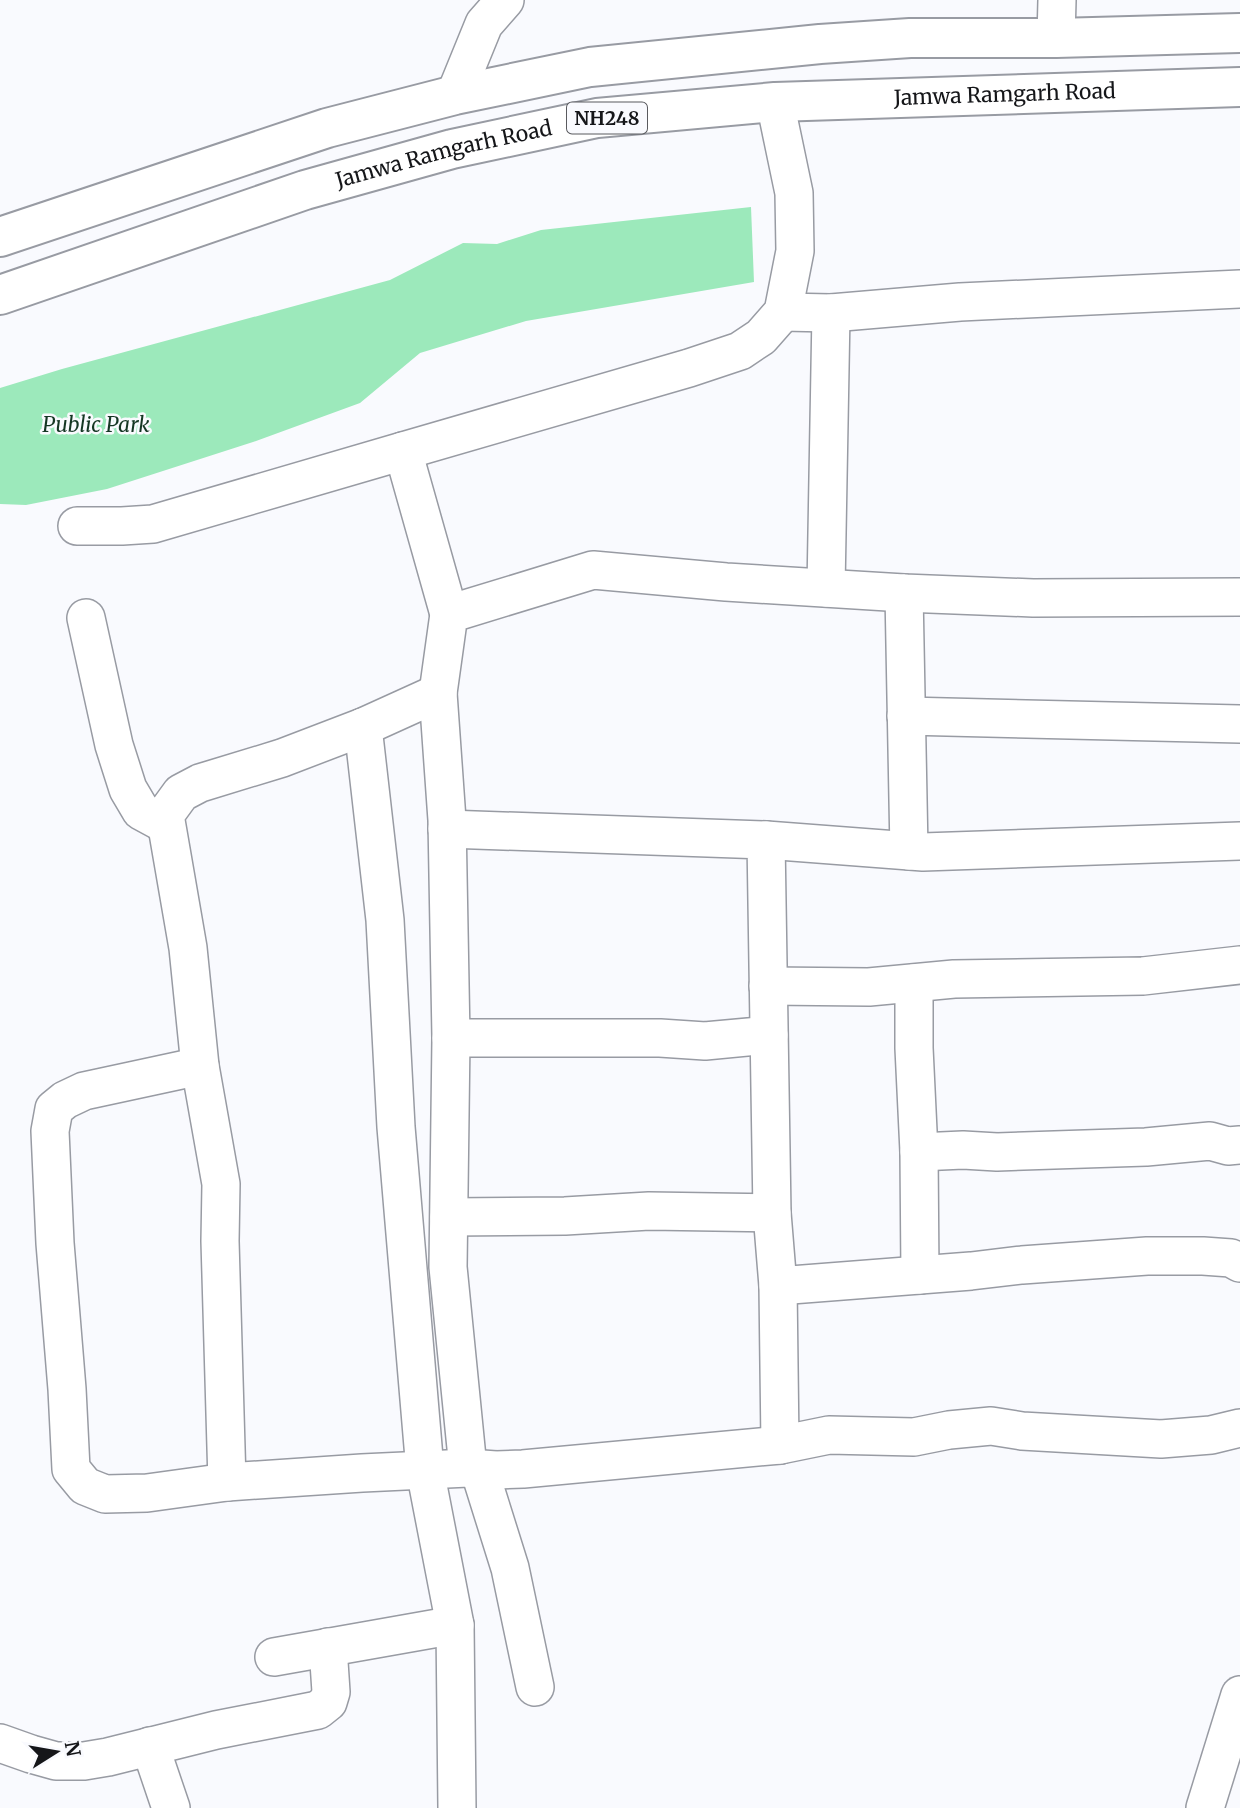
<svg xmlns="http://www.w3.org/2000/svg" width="1240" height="1808" viewBox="0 0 1240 1808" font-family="Merriweather,serif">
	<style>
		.green { fill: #9ce9bb }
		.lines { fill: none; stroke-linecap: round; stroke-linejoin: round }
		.minor-casing { stroke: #989ba3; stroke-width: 40 }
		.highway-casing { stroke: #989ba3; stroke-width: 42 }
		.minor { stroke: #fff; stroke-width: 37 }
		.highway { stroke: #fff; stroke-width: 38 }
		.labels { text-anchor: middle; stroke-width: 5; stroke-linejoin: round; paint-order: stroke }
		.shield { fill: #f9fafe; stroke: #595a5e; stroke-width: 2 }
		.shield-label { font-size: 19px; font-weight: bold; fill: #151619 }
		.street-label { font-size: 21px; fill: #151619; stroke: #f9fafe }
		.park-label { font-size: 21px; font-style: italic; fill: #153724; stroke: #f9fafe }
	</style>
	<rect width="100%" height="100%" fill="#f9fafe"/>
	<path class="green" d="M751,207L754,282L526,321L420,353L360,403L253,442L107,489L26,505L0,504V388L62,369L390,280L463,243L497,244L541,230Z"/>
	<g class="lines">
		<g class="minor-casing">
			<g id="minor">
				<path d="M1056,38L1057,0"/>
				<path d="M455,95L484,24L505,0"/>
				<path d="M783,312L831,313L960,302L1240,289"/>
				<path d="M403,451L689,368L740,351L761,337L783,312L795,251L794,193L775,102"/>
				<path d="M77,526H122L153,524L403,451L449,614"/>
				<path d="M826,588L831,313"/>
				<path d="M904,593L909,851"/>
				<path d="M86,618L114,745L128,789L141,811L165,824"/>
				<path d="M438,693L449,614L593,570L726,582L904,593L1033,598L1240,597"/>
				<path d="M906,716L1240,724"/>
				<path d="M363,727L385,920L396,1127L425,1470L455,1625L457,1808"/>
				<path d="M447,829L766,840L772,1213L649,1211L565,1216L449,1217"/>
				<path d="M766,840L923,852L1240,841"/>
				<path d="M914,983V1048L919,1152L920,1275"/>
				<path d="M768,986L869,987L954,979L1143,976L1240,965"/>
				<path d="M451,1038H660L705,1041L769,1035"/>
				<path d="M200,1066L84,1091L65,1100L54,1109L50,1131L55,1243L67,1389L71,1469L85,1486L105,1494L147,1493L227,1482L362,1473L468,1468L496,1470L523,1469L780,1445L829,1435L914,1437L949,1430L991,1426L1022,1431L1161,1439L1211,1435L1240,1428"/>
				<path d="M919,1152L963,1150L997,1152L1146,1147L1210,1141L1228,1146L1240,1145"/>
				<path d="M772,1213L778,1286L971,1271L1022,1265L1147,1256H1203L1231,1258L1240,1263"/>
				<path d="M778,1286L780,1445"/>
				<path d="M479,1469L510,1568L535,1687"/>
				<path d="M227,1482L220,1241L221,1184L200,1066L188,948L165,815L181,793L200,783L282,758L363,727L438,693L447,820L451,1038L448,1267L468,1468"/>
				<path d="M274,1657L455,1625"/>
				<path d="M0,1743L31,1754L56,1761H84L108,1757L216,1730L318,1710L328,1702L331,1692L328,1647"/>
				<path d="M150,1746L171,1808"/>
				<path d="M1205,1808L1240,1695"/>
			</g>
		</g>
		<g class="highway-casing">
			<g id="highway">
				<path d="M0,237L327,128L455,95L590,67L820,44L910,38H1056L1240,33"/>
				<path id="s1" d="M0,295L305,190L452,149L597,118L775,102L1240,87"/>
			</g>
		</g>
		<use href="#minor" class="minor"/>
		<use href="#highway" class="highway"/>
	</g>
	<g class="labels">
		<rect class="shield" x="567" y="102.5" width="80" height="31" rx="5"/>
		<g class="shield-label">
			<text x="607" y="125">NH248</text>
		</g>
		<g class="street-label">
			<text dy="7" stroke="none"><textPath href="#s1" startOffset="1032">Jamwa Ramgarh Road</textPath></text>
			<text dy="7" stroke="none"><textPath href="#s1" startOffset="466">Jamwa Ramgarh Road</textPath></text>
		</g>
		<g class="park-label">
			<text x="96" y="432">Public Park</text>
		</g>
	</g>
	<g transform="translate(56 1752) rotate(79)" stroke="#f9fafe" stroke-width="5" paint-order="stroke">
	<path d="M0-5L12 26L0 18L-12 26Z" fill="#151619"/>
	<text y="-10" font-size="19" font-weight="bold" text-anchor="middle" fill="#151619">N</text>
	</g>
</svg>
